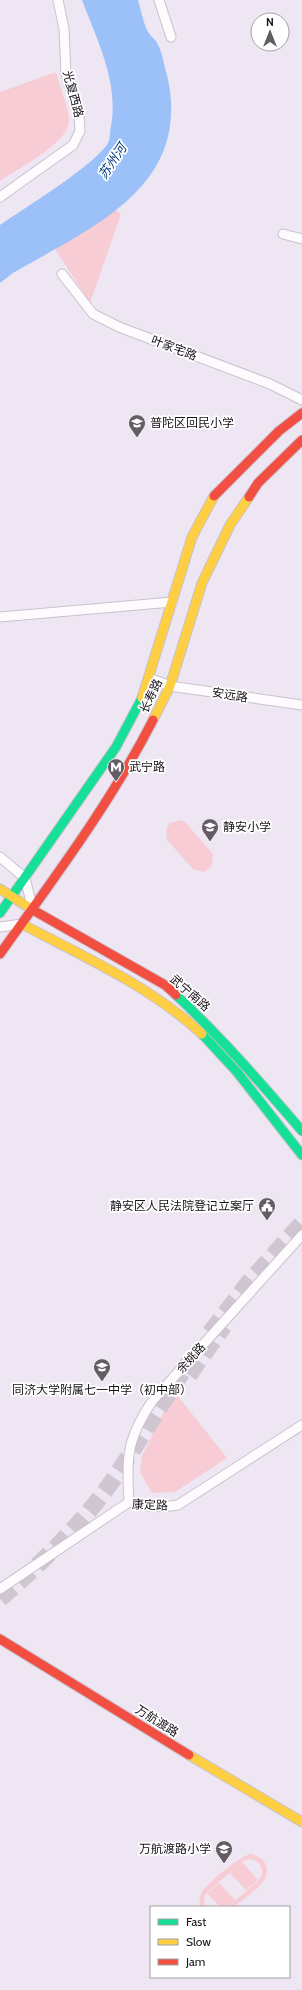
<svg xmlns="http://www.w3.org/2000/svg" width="302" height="1990" viewBox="0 0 302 1990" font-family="Cabin,'Noto Sans SC',sans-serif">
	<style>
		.green { fill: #f8ccd4 }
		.water { fill: #9cc0f8 }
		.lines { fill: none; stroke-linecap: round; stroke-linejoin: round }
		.highway-tunnel { stroke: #cfc6d2; stroke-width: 17; stroke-dasharray: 17 8; stroke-linecap: butt }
		.street-casing { stroke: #c9c2cc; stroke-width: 11 }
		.fast-casing { stroke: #c9c2cc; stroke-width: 11 }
		.slow-casing { stroke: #c9c2cc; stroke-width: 11 }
		.jam-casing { stroke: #c9c2cc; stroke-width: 11 }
		.street { stroke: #fdfbfd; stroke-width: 9 }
		.fast { stroke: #16e098; stroke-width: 9 }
		.slow { stroke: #ffcf43; stroke-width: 9 }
		.jam { stroke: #f24e42; stroke-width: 9 }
		.labels { text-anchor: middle; stroke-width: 3.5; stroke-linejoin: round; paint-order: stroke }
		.street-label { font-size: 12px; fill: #171219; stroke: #fff }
		.poi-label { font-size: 12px; fill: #171219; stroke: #fff; text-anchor: start }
		.water-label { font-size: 13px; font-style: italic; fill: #01397a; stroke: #fff }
	</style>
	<rect width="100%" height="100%" fill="#efe6f3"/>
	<g class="green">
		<path d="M56,72C59,84 70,111 69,122C68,143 16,170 0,181V92Z"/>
		<path d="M116,210L121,214L90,303L55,249Z"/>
		<path d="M181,820L185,822L213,854C213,863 212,868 204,872L193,869L167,840L166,830L170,823Z"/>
		<path d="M174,1391L227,1458L175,1492L152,1493L140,1472L142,1456Z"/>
		<path d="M251,1854C257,1856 263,1858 266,1865C273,1882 245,1897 234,1907H228L259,1880C267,1869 258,1856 245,1860L206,1893L204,1901L206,1907H200C199,1902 199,1897 202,1892C207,1883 241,1855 251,1854Z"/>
		<path d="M242,1862L258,1880L246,1890L230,1873Z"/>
		<path d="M219,1883L235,1900L227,1907H220L207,1893Z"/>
	</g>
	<path class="water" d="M82,0H138C141,10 143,22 148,32C150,35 153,38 156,41C162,50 164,65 167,75C193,187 92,227 13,273L0,283V225C23,209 99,163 109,141C110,137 110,131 111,126C119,82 97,40 82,0Z"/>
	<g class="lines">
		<g class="highway-tunnel">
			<path d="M210,1333L249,1282L302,1223"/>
			<path d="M189,1375L224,1326"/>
			<path d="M0,1599C42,1562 83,1524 115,1477C141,1439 164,1398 191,1360"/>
		</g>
		<g class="street-casing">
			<g id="street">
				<path d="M159,0L171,37"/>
				<path d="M0,197L73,145L80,131L79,113L66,74L64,29L58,0"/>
				<path d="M283,234L302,239"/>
				<path d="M62,274L93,314L119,327L270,384L302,400"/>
				<path d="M0,617L172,602"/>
				<path d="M149,678L170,686L302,705"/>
				<path d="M0,857L25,878L33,910"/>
				<path d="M0,927L22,924"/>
				<path d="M129,1502C126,1457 127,1438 153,1400L302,1235"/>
				<path d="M129,1502C145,1507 161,1508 178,1505L302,1425"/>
				<path d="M0,1589L129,1502"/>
			</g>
		</g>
		<g class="fast-casing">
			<g id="fast">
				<path d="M0,913L116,747L142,698"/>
				<path d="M176,995C221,1037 262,1084 302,1131"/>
				<path d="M202,1034L237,1072L302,1155"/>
			</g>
		</g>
		<g class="slow-casing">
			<g id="slow">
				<path d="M142,698L192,537L214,496"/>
				<path d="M153,720L170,686L202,583L230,525L249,497"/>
				<path d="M0,889L33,910"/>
				<path d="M22,924C84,957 150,986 202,1034"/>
				<path d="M189,1755L302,1822"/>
			</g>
		</g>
		<g class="jam-casing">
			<g id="jam">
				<path d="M214,496L279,431L302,413"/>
				<path d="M249,497L258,483L302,440"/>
				<path d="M33,910L165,985L176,995"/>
				<path d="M0,954C54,878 110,804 153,720"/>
				<path d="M0,1639L189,1755"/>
			</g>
		</g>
		<use href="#street" class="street"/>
		<use href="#fast" class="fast"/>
		<use href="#slow" class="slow"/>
		<use href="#jam" class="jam"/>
	</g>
	<defs>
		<g id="school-pin" transform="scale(0.9)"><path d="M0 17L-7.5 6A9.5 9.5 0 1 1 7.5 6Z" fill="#635c65" stroke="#fff"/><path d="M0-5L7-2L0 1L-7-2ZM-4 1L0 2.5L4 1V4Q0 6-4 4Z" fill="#fff"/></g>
		<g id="metro-pin" transform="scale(0.9)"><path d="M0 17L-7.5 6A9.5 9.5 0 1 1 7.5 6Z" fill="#635c65" stroke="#fff"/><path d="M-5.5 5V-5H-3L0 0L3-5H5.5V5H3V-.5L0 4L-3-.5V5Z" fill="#fff"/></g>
		<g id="civic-pin" transform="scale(0.9)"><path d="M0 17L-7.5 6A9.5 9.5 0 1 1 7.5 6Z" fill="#635c65" stroke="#fff"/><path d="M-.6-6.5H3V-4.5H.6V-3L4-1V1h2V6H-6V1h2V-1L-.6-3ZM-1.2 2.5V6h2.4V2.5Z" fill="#fff"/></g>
	</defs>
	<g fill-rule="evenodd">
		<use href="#school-pin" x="137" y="423"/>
		<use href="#metro-pin" x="116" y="767"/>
		<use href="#school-pin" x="210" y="827"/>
		<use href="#civic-pin" x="267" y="1206"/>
		<use href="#school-pin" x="102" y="1367"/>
		<use href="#school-pin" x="224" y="1849"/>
	</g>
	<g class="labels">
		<g class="street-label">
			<text transform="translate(73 94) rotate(75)" y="4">光复西路</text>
			<text transform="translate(174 348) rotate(21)" y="4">叶家宅路</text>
			<text transform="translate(230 695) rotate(9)" y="4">安远路</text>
			<text transform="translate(151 696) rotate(-65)" y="4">长寿路</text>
			<text transform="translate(190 993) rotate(41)" y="4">武宁南路</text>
			<text transform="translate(191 1358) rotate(-48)" y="4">余姚路</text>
			<text transform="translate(150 1505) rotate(2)" y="4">康定路</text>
			<text transform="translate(157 1721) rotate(32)" y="4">万航渡路</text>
		</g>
		<g class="poi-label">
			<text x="150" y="427">普陀区回民小学</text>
			<text x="129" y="771">武宁路</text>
			<text x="223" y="831">静安小学</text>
			<text x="254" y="1210" text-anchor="end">静安区人民法院登记立案厅</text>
			<text x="102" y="1394" text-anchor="middle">同济大学附属七一中学（初中部）</text>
			<text x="211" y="1853" text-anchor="end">万航渡路小学</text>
		</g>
		<g class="water-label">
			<text transform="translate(112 161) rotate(-56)" y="5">苏州河</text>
		</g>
	</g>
	<rect x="150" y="1906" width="140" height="72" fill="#ffffff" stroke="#a2a0a3"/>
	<rect x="158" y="1919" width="20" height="6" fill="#16e098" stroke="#a2a0a3"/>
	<text x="186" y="1926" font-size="12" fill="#171219">Fast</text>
	<rect x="158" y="1939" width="20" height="6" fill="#ffcf43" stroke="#a2a0a3"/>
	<text x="186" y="1946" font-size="12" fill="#171219">Slow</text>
	<rect x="158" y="1959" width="20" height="6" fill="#f24e42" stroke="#a2a0a3"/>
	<text x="186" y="1966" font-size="12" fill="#171219">Jam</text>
	<g transform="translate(270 32)"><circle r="19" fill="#ffffff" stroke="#a2a0a3"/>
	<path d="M0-3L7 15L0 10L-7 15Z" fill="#635c65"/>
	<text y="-6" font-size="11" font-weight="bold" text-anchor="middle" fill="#171219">N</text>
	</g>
</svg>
